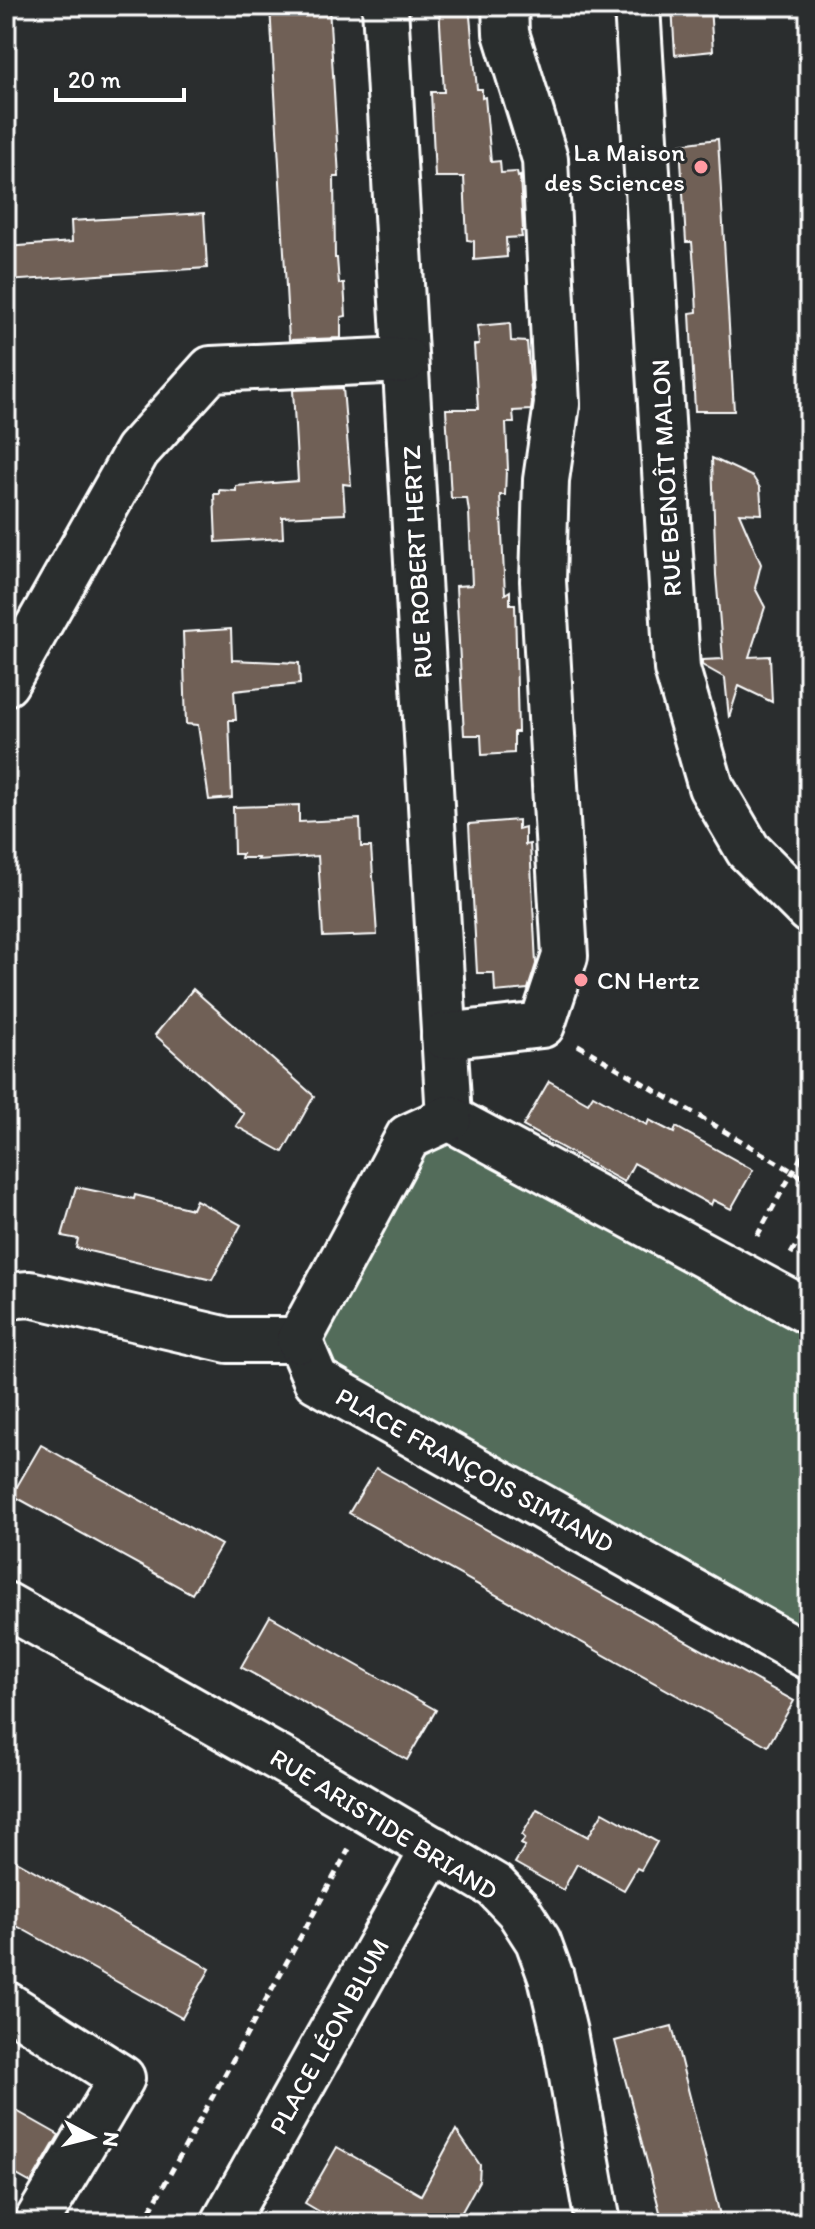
<svg xmlns="http://www.w3.org/2000/svg" width="815" height="2229" viewBox="0 0 815 2229" font-family="Itim,sans-serif">
	<style>
		.green { fill: #536c5a; stroke: #a9b6ac; stroke-width: 2 }
		.building { fill: #706057; stroke: #fff; stroke-width: 2 }
		.lines { fill: none; stroke-linecap: round; stroke-linejoin: round }
		.minor-casing { stroke: #fff; stroke-width: 50 }
		.path { stroke: #fff; stroke-width: 5; stroke-dasharray: 8 6; stroke-linecap: butt }
		.minor { stroke: #2a2d2e; stroke-width: 44 }
		.poi-dot { fill: #ff9aa2; stroke: #2a2d2e; stroke-width: 3 }
		.labels { text-anchor: middle; stroke-width: 6; stroke-linejoin: round; paint-order: stroke }
		.poi-label { font-size: 26px; fill: #fff; stroke: #2a2d2e; text-anchor: end }
		.street-label { font-size: 26px; fill: #fff; stroke: #2a2d2e }
	</style>
	<rect width="100%" height="100%" fill="#2a2d2e"/>
	<filter id="ink" filterUnits="userSpaceOnUse"><feTurbulence type="fractalNoise" baseFrequency=".0125" numOctaves="2"/><feDisplacementMap in="SourceGraphic" scale="16" xChannelSelector="R" yChannelSelector="G"/><feConvolveMatrix kernelMatrix="1 2 1 2 8 2 1 2 1" color-interpolation-filters="sRGB"/></filter>
	<g filter="url(#ink)">
		<path class="green" d="M449,1118L809,1312V1657L316,1380L299,1340L408,1137Z"/>
		<g class="building">
			<path d="M270,6H329L339,177H334L335,258H337L339,284L344,283L346,316L341,317V338L289,340Z"/>
			<path d="M439,6H469L477,89H482V98L485,97L491,162L500,161L501,173L517,172L518,177L520,176L523,231H521L522,237L506,238L507,257L474,260V241L467,240L464,177H435L431,92H444Z"/>
			<path d="M672,6H710L713,51L675,55Z"/>
			<path d="M718,139L734,411H695L690,313L697,312L695,277L692,242H686L680,144Z"/>
			<path d="M204,213L207,268L6,281V247L72,242L71,221Z"/>
			<path d="M510,323L511,341L527,342L532,403L531,410L513,411L514,423H506L508,470H506L505,495H500L505,594L510,591V604H515L518,732H514V753L482,755L481,735H464L456,586L472,585L469,512L467,498H451L446,409H478L474,345L479,344L477,326Z"/>
			<path d="M343,388L351,485L343,484L345,514L282,517L283,538L216,542L214,494H219V490L236,491V486L298,481L293,390Z"/>
			<path d="M712,458L753,477L760,488L762,514L739,513L761,564L755,588L765,607L749,657L770,656L772,702L739,686L729,718L725,678L702,665V660L723,659L716,575Z"/>
			<path d="M231,629L232,660L299,663L300,684L234,691L236,720H229L232,798L209,800L198,725L186,724L183,632Z"/>
			<path d="M299,805V822L360,819L361,847H371L377,935L323,937L318,856L257,860L258,858H241L242,854H234L233,807Z"/>
			<path d="M518,820V829L525,827V845L530,844L536,964L528,989L495,992L494,973H477L469,824Z"/>
			<path d="M193,989L314,1096L283,1152L236,1126L244,1114L155,1035Z"/>
			<path d="M549,1081L588,1103L593,1095L647,1125L649,1120L674,1133L676,1127L753,1170L731,1209L713,1200L711,1205L634,1163L624,1182L523,1126Z"/>
			<path d="M76,1187L134,1199L135,1195L192,1209L196,1200L241,1225L212,1280L76,1248L78,1239L62,1236Z"/>
			<path d="M41,1445L221,1545L192,1594L12,1495Z"/>
			<path d="M376,1468L794,1701L768,1746L349,1513Z"/>
			<path d="M270,1616L436,1710L407,1760L241,1667Z"/>
			<path d="M537,1809L588,1837L603,1812L657,1842L641,1870L637,1868L624,1890L577,1864L563,1890L515,1863L525,1846L521,1844L525,1838L522,1835Z"/>
			<path d="M6,1855L210,1969L182,2018L6,1920Z"/>
			<path d="M672,2026L722,2223H663L615,2041Z"/>
			<path d="M6,2105L59,2135L31,2183L6,2169Z"/>
			<path d="M456,2130L480,2165L479,2181L459,2217L470,2223H339L305,2203L337,2147L421,2195Z"/>
		</g>
		<g class="lines">
			<g class="minor-casing">
				<g id="minor">
					<path d="M385,6L449,1118"/>
					<path d="M637,6L677,669L711,787L748,850L809,911"/>
					<path d="M6,683L137,451L211,369L405,360"/>
					<path d="M444,1036L542,1025L565,956L543,581L546,480L557,404L545,159L506,33L505,6"/>
					<path d="M449,1118L809,1312"/>
					<path d="M6,1296L30,1294L228,1340H299"/>
					<path d="M299,1340L316,1380L809,1657"/>
					<path d="M299,1340L408,1137L449,1118"/>
					<path d="M6,1605L294,1767L495,1886L518,1910L538,1941L551,1977L564,2032L598,2223"/>
					<path d="M6,2004L122,2078L36,2223"/>
					<path d="M224,2223L434,1849"/>
				</g>
			</g>
			<g class="path">
				<path d="M578,1045L809,1181"/>
				<path d="M757,1236L809,1143"/>
				<path d="M791,1254L809,1223"/>
				<path d="M143,2223L349,1849"/>
			</g>
			<use href="#minor" class="minor"/>
		</g>
	</g>
	<g class="poi-dot">
		<circle cx="701" cy="167" r="8"/>
		<circle cx="581" cy="980" r="8"/>
	</g>
	<g class="labels">
		<g class="poi-label">
			<text x="685" y="161">La Maison<tspan x="685" dy="30">des Sciences</tspan></text>
			<text x="597" y="989" text-anchor="start">CN Hertz</text>
		</g>
		<g class="street-label">
			<text transform="translate(666 478) rotate(-93)" y="9">RUE BENOÎT MALON</text>
			<text transform="translate(417 562) rotate(-93)" y="9">RUE ROBERT HERTZ</text>
			<text transform="translate(475 1470) rotate(29)" y="9">PLACE FRANÇOIS SIMIAND</text>
			<text transform="translate(384 1824) rotate(32)" y="9">RUE ARISTIDE BRIAND</text>
			<text transform="translate(329 2036) rotate(-61)" y="9">PLACE LÉON BLUM</text>
		</g>
	</g>
	<rect width="815" height="2229" fill="none" stroke="#2a2d2e" stroke-width="32"/>
	<rect x="16" y="16" width="783" height="2197" fill="none" stroke="#fff" stroke-width="3" filter="url(#ink)"/>
	<g transform="translate(92 2137) rotate(97)" stroke="#2a2d2e" stroke-width="6" paint-order="stroke">
	<path d="M0-6L14 30L0 20L-14 30Z" fill="#ffffff"/>
	<text y="-12" font-size="22" font-weight="bold" text-anchor="middle" fill="#ffffff">N</text>
	</g>
	<path d="M56 88v12h128v-12" fill="none" stroke="#ffffff" stroke-width="4"/>
	<text x="68" y="88" font-size="24" fill="#ffffff" stroke="#2a2d2e" stroke-width="6" paint-order="stroke">20 m</text>
</svg>
